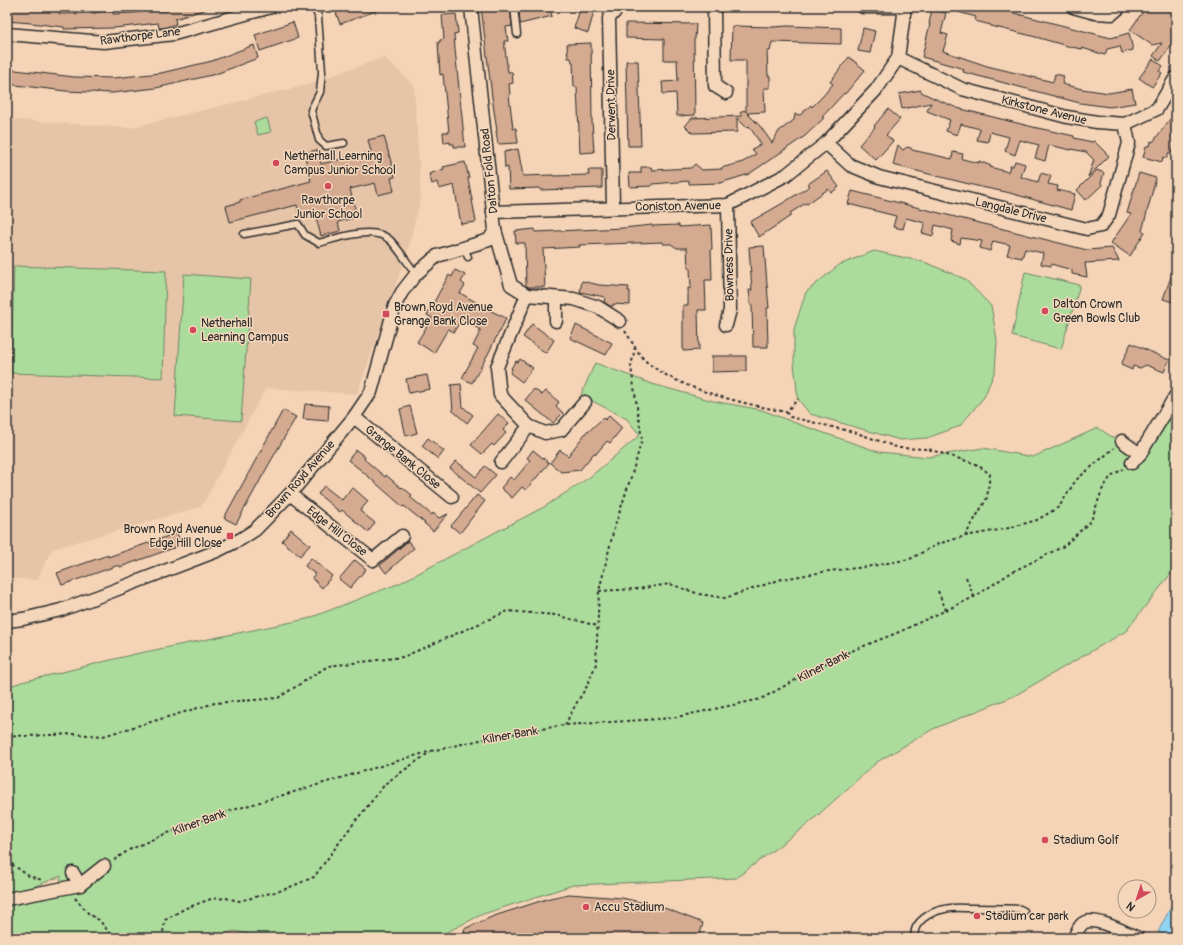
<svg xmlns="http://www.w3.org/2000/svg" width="1183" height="945" viewBox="0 0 1183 945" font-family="Pangolin,sans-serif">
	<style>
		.built { fill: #e6c4a8 }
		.green { fill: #acdc9c; stroke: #6c8464 }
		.water { fill: #91d4f2; stroke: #6890a2 }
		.building { fill: #d4ab91; stroke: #2b2b2b }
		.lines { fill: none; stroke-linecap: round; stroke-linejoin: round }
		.lane-casing { stroke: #2b2b2b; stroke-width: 9 }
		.street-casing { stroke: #2b2b2b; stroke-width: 15 }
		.path { stroke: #2b2b2b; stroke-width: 2; stroke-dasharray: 3 3; stroke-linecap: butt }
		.lane { stroke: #f4d7bb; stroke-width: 6 }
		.street { stroke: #f4d7bb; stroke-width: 12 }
		.poi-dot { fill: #d1495b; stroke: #f4d7bb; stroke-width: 1.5 }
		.labels { text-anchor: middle; stroke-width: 3; stroke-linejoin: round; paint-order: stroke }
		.street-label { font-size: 12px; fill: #2b2b2b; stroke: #f4d7bb }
		.poi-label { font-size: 12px; fill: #2b2b2b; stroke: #f4d7bb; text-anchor: start }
	</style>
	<rect width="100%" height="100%" fill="#f4d3b6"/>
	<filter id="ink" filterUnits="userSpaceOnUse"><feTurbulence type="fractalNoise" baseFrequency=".025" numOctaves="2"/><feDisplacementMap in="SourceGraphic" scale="8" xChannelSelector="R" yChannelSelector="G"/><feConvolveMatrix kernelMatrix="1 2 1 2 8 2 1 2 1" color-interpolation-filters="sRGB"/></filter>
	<g filter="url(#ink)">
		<path class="built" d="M384,57L414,85L421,197L407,253L357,394L266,388L201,507L52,549L37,580L7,578V119L130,128L306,85Z"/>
		<g class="green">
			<path d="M267,118L271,132L258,135L254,122Z"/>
			<path d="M874,251L924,262L965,279L991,306L997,340L995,371L984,397L960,426L927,438L900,440L810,414L798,399L794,364V329L806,292L839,265Z"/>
			<path d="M14,266L166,271L163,378L11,373Z"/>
			<path d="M1025,272L1080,285L1061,349L1012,336Z"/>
			<path d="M184,274L251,279L241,421L175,416Z"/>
			<path d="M595,363L652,384L713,401L762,410L798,424L879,452L928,457L983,448L1033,457L1098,428L1144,457L1176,403V567L1126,631L1014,696L933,729L877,762L808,824L736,878L573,885L483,914L435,938H268L234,931L210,938H7V906L58,896L61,876L33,887L7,893V687L22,682L135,654L307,619L400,583L494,533L544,507L590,477L640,435L627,419L581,395Z"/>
		</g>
		<path class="water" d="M1176,897V938H1170L1158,932Z"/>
		<g class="building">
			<path d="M7,7H25L49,10L60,11L59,14L96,13V12L113,11V14L133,13L162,9V11L175,7H207V9L175,19L176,24L163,28H159L158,23L114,28L64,29V27L31,23L7,21Z"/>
			<path d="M334,7H384V8L340,24Z"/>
			<path d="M481,7H496V9L510,8L512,26L506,27L508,41H504L508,72H512L513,83L509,84L510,95H509L513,129L516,128L518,143L498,144L496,131H497L492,97Z"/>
			<path d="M519,7H530V12L549,7L552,16L520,24Z"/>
			<path d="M581,7L594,12L588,33L574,28Z"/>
			<path d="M952,7H996L1002,9V10L1111,38L1129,33L1133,50L1122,53L1120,46L1107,49L1105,55L1082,48V49L1071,47L1032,36L991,26V25L975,21L976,17L951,10Z"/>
			<path d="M1146,7H1176V39L1160,61L1153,56L1162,43L1152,45L1130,30Z"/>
			<path d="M932,9L946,13L941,33L948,35L943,51L987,66L1053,82L1055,74L1064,76L1062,84L1082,89L1109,93L1132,89L1135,103L1110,107L1080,103L963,72L964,69L922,57L930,24H929Z"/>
			<path d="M456,14L458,33L454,34L455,49L465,147H454V144H450V142L444,143L443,132H449L443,74L440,75L438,42H440V40L444,39L442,15Z"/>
			<path d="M293,22L298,38L260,51L255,35Z"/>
			<path d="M626,23L696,24L695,39H694L695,115L677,116L676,93L663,94L662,82L678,81L677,60H664V39L626,38Z"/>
			<path d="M732,26L773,27L788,26L841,28V44L772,42L770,51H767L768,76H770V88H764L765,112L747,113L760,126L772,143L779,131L794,120L795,114L800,115L811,105L812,107L823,96L833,84L830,82L849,57L865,70L845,94L844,93L822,117L824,118L805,136L749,174L720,183L689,184V181L652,184V186L630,187L629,173H641V167H651L652,170L691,168L695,164L702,170L722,169L721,168L743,162L756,154L752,149L761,144L749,126L747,128L737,118V132L692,133L685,126L692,118L742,116L740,113L744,110L746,112V60H731Z"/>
			<path d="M863,28L875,31L870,53L858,51Z"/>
			<path d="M591,43L592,121L594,152L580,153L577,87H574L573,62H572L571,58H568L567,44Z"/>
			<path d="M254,45L258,58L216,74L156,88L112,93L66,91L7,84V69L74,77L114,78L161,73L212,61Z"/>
			<path d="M1153,59L1163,66L1159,71L1162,73L1152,87L1139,78Z"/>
			<path d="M626,61H638L641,146H628Z"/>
			<path d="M921,90V92L938,100L957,108L1033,127L1074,136V138L1092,142L1094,141L1109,156L1088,177L1094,160L1086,152L1071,149V150L1049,145L1045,161L1035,158L1039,145L1020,140L1015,155L1005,151L1009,137L990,132L988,142L977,140L980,129L961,124L957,135L946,131L950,120L927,111L931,103L902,109L899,94Z"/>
			<path d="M888,109L900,119L886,135L893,141L876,160L859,145L875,127L874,126Z"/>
			<path d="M1176,111V139L1172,153L1169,152L1167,158L1163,157L1162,162L1143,157L1146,146H1150L1151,141L1153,142Z"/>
			<path d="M384,136L395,177L391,178L394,191L378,195L375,183L350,189L357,217L338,222L340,231L321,236L314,210L299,214L297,205L230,222L226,206L240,202V200L311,181L304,153L317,150L321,164L371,152L368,140Z"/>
			<path d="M898,145L903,150L907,147L911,148L912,150L952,159L953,152L963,154L962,159L979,163V161L991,166L990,167L1008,172L1010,166H1013L1015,161L1025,164L1021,177L1038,182L1041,173L1051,176L1048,184L1058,186L1057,190L1075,194L1071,210L1006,192L981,187L893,165Z"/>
			<path d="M518,149L523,176L553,175V176L589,175L588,170H602V188L540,190V188L509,189L508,167L505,168L504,152Z"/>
			<path d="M465,162L469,178H468L476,222L461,224L454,185L439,189L437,182L432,184L429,174L444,169L443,167Z"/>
			<path d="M1097,170L1104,173L1101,183L1102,185L1086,200L1077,190Z"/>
			<path d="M827,171L839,187L831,193L828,189L807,204L806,203L790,213L792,215L759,237L750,222L783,203L810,186L808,184Z"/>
			<path d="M1139,173L1156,178L1142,231L1145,232L1130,256L1111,243L1131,214L1127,213Z"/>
			<path d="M852,191L1067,245L1087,250L1112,248L1119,261L1085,263L1087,277L1072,274V270L1051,264V266L1041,264L1043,253L1025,249L1022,258L1007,255L1010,245L993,241L990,251L980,248L982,241L961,238L960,244L951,241L953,230L935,225L933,236L922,233L925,223L906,218L903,229L893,227L896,216L848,204Z"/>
			<path d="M652,225V226L679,225V227L711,225L712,249H711L712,280H705L706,310H698L699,350L683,351V305H688V288H691L690,268H688L687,248H677L671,244H663V242L579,245L580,247L543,249L545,287H529L526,286L525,243H516L515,231L535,229V232L623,228Z"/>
			<path d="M764,246L768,297L769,308H767L768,347H753L752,304H750V298L749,290H752L749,247Z"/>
			<path d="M1175,266L1176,267V303L1163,299Z"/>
			<path d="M455,270L465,275L461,282L465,285L460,293L491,311L506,318L500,332H499L488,354L472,383L462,378L478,348L473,346L481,330L461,319L454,332L448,329L434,353L417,342L432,318L427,315L440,291L449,275L452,277Z"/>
			<path d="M582,281L599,285L629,287L628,291H630V305L613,304V306H610L604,302L605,297L580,292Z"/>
			<path d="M532,324L554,340L546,353L523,337Z"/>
			<path d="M576,325L612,343L606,355L570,338Z"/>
			<path d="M1131,343L1169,360L1164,372L1146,365L1140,368L1133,366L1132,370L1121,365Z"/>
			<path d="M712,356H746V371L712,372Z"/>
			<path d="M520,359L533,368L522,382L510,373L512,369L511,368L516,361L518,362Z"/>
			<path d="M427,375L430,389L409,393L406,379Z"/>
			<path d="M461,384L463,407L473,415L467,423L453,411L451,385Z"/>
			<path d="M534,389L542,395L546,391L559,402L556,406L563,413L553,423L525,400Z"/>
			<path d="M305,404L329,406L328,421L303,419Z"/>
			<path d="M410,406L417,433L406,436L400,409Z"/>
			<path d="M283,410L296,417L268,466L236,524L224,518Z"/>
			<path d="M498,414L509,423L503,430L506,433L494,446L492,444L482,454L471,445Z"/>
			<path d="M609,416L622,428L610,443L607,441L596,454L594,453L580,470L561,472L550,463L560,450L568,456L588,430L589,431L603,418L605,420Z"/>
			<path d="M428,438L444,451L438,459L422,446Z"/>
			<path d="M356,450L365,457L364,459L385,477L386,475L401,488L402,487L412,495L410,497L432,515L433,513L439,518L448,514L433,531L424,523H425L404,506L403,507L362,471L348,460Z"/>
			<path d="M533,450L549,463L526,490L522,487L512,498L501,488L510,477L514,480L524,468L530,460L527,458Z"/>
			<path d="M456,461L476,477L485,466L496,475L480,493L450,468Z"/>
			<path d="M324,486L342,500L352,487L368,501L360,511L375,523L368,532L342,510L340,512L318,494Z"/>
			<path d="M477,495L485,501L460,533L451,526Z"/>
			<path d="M291,529L310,545L300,556L282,541Z"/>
			<path d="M177,533L182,545L120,567L119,565L62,585L57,573L108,555V557Z"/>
			<path d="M408,541L414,548L386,573L380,565Z"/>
			<path d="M311,558L332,576L322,588L312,578L315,574L305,566Z"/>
			<path d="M355,560L366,569L350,588L339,579Z"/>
			<path d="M569,894L622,898L662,907L703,923L699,938H465L464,929L494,916L550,898Z"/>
		</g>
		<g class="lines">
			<g class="lane-casing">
				<g id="lane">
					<path d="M314,7L318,16L322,72L320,92L311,110L319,140L326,146L344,143"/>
					<path d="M514,7L517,34"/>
					<path d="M244,234L298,224L305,235L319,243C337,238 374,225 390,240C399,249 408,264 416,274"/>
					<path d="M464,248L468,257"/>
					<path d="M915,938C911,922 932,911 945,909C953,907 962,908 970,908C987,908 1004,908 1020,909L1024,911"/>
				</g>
			</g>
			<g class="street-casing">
				<g id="street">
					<path d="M471,7L495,230L511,285L527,295L574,299L598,307L620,321"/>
					<path d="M714,7L715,86L726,93"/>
					<path d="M863,7H905"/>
					<path d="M1073,7L1095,13L1112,14L1120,7"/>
					<path d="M7,34L104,42L174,34L271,7"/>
					<path d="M898,58L962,89L1067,117L1097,122L1125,124L1157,109L1176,77"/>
					<path d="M826,143L850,165L879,177L1087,229L1101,226L1109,215L1129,143L1125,124"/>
					<path d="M613,207L609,18L619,7"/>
					<path d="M493,212L728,205L786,175L826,143L876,90L898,58L905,7"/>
					<path d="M527,295L497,367L500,395L529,426L545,433L561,430L585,402"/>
					<path d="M556,321V298"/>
					<path d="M726,325L730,310L728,205"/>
					<path d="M354,417L452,497"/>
					<path d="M1122,441L1140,454"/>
					<path d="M501,462L529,426"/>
					<path d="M1132,463L1140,454L1176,395"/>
					<path d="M290,494L373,560L402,536"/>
					<path d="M7,621L23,619L61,610L102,595L217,551L241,539L255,530L290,494L354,417L371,392L395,305L402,292L416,274L437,256L489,240L495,230"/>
					<path d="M73,873L80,885"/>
					<path d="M7,899L80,885L104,866"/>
					<path d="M1074,938C1076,934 1078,928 1082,924C1093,914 1126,933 1138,938"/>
				</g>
			</g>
			<g class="path">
				<path d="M625,331C632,341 638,355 648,363C683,391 743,403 786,412L798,399"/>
				<path d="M786,412L790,417L854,432L899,448L928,449L976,464L990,474L987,498L965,536"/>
				<path d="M966,577L974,597"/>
				<path d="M599,591L637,589L670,584L699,594L725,598L782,579L829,571L866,567L910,559L938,544L965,536L1005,529L1037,520L1059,507L1076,480L1114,448"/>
				<path d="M938,591L946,610"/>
				<path d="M1175,684L1176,683"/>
				<path d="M565,725L576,704L587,686L596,664L599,591L614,529L631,477L642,440L631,367L635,347"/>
				<path d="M7,735L27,736L74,734L103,736L215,703L278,698L328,666L403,657L508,611L556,615L598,626"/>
				<path d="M114,860L129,850L160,836L213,816L431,751L489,738L565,725L672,718L761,699L839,656L899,632L974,597L1012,572L1064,546L1091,521L1102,490L1111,476L1123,469"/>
				<path d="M7,861L29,876L42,880"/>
				<path d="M75,898L89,914L99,920L114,938"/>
				<path d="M162,938L165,920L186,908L211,899L226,898L239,901L283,890L314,877L350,828L386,783L430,752"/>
			</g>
			<use href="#lane" class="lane"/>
			<use href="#street" class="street"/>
		</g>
	</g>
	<g class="poi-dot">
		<circle cx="276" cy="163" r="4"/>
		<circle cx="328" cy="186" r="4"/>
		<circle cx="1045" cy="311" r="4"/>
		<rect x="382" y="310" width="8" height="8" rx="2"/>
		<circle cx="193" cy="330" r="4"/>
		<rect x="226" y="532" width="8" height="8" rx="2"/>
		<circle cx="1045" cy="840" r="4"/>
		<circle cx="586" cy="907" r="4"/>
		<circle cx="977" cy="916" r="4"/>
	</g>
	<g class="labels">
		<g class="street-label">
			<text transform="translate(140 36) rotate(-7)" y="4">Rawthorpe Lane</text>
			<text transform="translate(611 105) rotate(-91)" y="4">Derwent Drive</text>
			<text transform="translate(1044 110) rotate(14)" y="4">Kirkstone Avenue</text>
			<text transform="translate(489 171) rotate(-96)" y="4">Dalton Fold Road</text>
			<text transform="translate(678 206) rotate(-1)" y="4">Coniston Avenue</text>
			<text transform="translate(1011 210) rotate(14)" y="4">Langdale Drive</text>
			<text transform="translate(729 265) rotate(-91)" y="4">Bowness Drive</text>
			<text transform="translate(403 457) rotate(39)" y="4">Grange Bank Close</text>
			<text transform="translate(300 479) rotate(-49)" y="4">Brown Royd Avenue</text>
			<text transform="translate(337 531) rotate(38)" y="4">Edge Hill Close</text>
			<text transform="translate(823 666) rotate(-27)" y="4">Kilner Bank</text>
			<text transform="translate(510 735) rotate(-10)" y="4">Kilner Bank</text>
			<text transform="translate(199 822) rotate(-20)" y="4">Kilner Bank</text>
		</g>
		<g class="poi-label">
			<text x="284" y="160">Netherhall Learning<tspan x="284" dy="14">Campus Junior School</tspan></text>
			<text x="328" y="204" text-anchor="middle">Rawthorpe<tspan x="328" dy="14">Junior School</tspan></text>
			<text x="1053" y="308">Dalton Crown<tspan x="1053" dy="14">Green Bowls Club</tspan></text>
			<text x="394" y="311">Brown Royd Avenue<tspan x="394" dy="14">Grange Bank Close</tspan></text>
			<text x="201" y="327">Netherhall<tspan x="201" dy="14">Learning Campus</tspan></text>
			<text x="222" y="533" text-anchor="end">Brown Royd Avenue<tspan x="222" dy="14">Edge Hill Close</tspan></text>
			<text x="1053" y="844">Stadium Golf</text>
			<text x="594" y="911">Accu Stadium</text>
			<text x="985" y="920">Stadium car park</text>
		</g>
	</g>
	<rect width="1183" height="945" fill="none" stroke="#f4d7bb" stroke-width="24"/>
	<rect x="12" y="12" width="1159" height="921" fill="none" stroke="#2b2b2b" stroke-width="1.5" filter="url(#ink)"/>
	<g transform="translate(1137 899) rotate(219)"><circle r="19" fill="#f4d7bb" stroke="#a49281"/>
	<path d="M0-3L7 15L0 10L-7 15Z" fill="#d1495b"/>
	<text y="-6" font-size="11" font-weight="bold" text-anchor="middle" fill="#2b2b2b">N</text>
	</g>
</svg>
